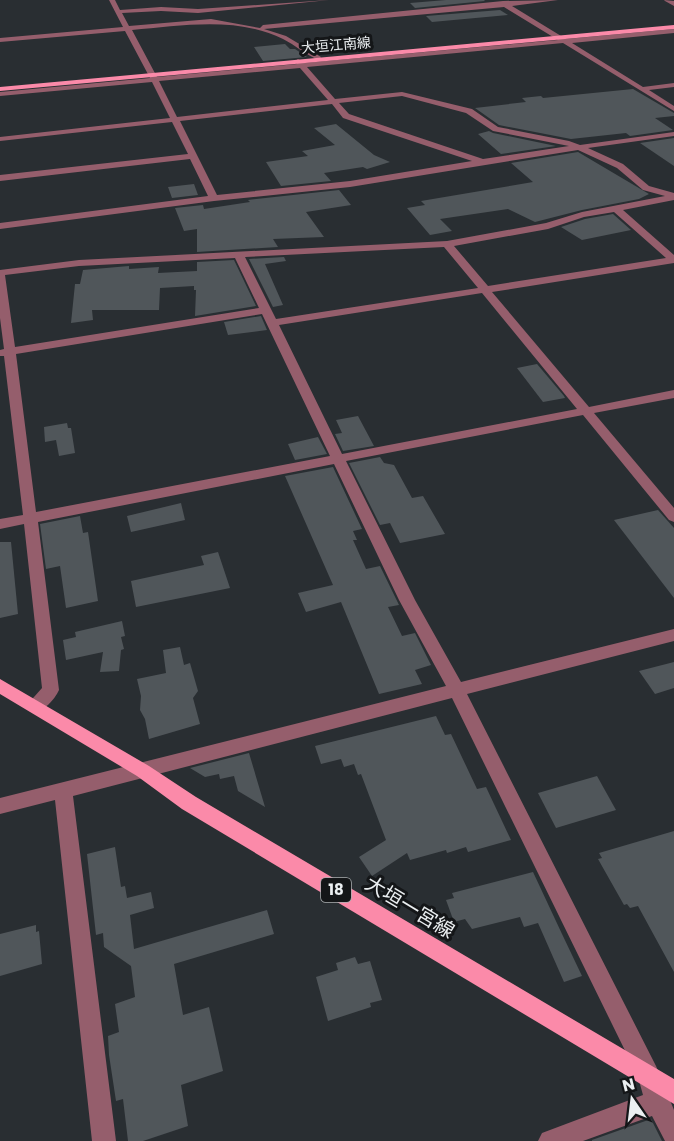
<svg xmlns="http://www.w3.org/2000/svg" width="674" height="1141" viewBox="0 0 674 1141" font-family="Poppins,'Noto Sans JP',sans-serif">
	<style>
		.building { fill: #50565a }
		.lines { fill: none; stroke-linecap: round; stroke-linejoin: round }
		.minor { fill: #955e6c; fill-rule: evenodd }
		.major { fill: #fb8aa9; fill-rule: evenodd }
		.labels { text-anchor: middle; stroke-width: 6; stroke-linejoin: round; paint-order: stroke }
		.far-street-label { font-size: 14px; fill: #ebeff1; stroke: #141618 }
		.shield { fill: #141618; stroke: #aaaeb0; stroke-width: 1.5 }
		.shield-label { font-size: 15px; font-weight: bold; fill: #ebeff1 }
		.near-street-label { font-size: 20px; fill: #ebeff1; stroke: #141618 }
	</style>
	<rect width="100%" height="100%" fill="#292e32"/>
	<g class="building">
		<path d="M446,0H484L485,1L415,8L410,3Z"/>
		<path d="M500,10L508,15L432,22L426,16Z"/>
		<path d="M285,44L290,49H295L307,57L263,61L254,47Z"/>
		<path d="M633,89L674,113V116L655,118L673,130L630,136L626,133L571,139L499,125L475,108L526,102L522,98L541,96L543,98Z"/>
		<path d="M336,124L374,155L390,162L367,169L363,167L324,173L331,181L281,186L266,162L308,156L302,151L335,145L314,128Z"/>
		<path d="M489,131L493,133L556,146L501,154L478,134Z"/>
		<path d="M674,138V166L640,143Z"/>
		<path d="M578,152L649,194L639,199L582,210L535,222L508,209L440,219L452,231L430,235L407,208L425,205L421,201L533,182L511,163Z"/>
		<path d="M194,184L198,195L172,198L168,187Z"/>
		<path d="M339,190L351,205L306,212L324,237L273,239L278,247L197,252V229L184,231L175,208L203,205L204,209L250,202L248,200Z"/>
		<path d="M613,214L631,230L582,240L561,227L585,219Z"/>
		<path d="M284,257L286,261L265,264L283,305L273,307L249,259Z"/>
		<path d="M234,260L256,306L195,316L196,290H194V286L160,288L159,310H92L93,320L71,323L75,284H80L83,270L129,266V269L159,267L158,273L197,271V262Z"/>
		<path d="M261,316L267,330L228,335L224,322Z"/>
		<path d="M537,364L564,396L565,398L543,402L517,368Z"/>
		<path d="M358,416L374,446L343,451L335,434L342,433L336,420Z"/>
		<path d="M67,423L68,428H71L75,453L59,456L56,440L45,442L44,427Z"/>
		<path d="M318,437L327,454L295,460L288,444Z"/>
		<path d="M380,457L384,463L394,465L412,498L423,496L445,534L400,543L390,523L380,525L349,463Z"/>
		<path d="M333,467L362,529L353,531L357,540H353L366,569L380,566L399,605L388,607L402,636L415,633L431,665L415,670L422,684L379,694L341,602L306,612L298,593L333,585L285,476Z"/>
		<path d="M181,503L185,520L131,532L127,516Z"/>
		<path d="M658,510L674,528V598L614,520Z"/>
		<path d="M80,516L83,533L88,532L98,601L66,608L60,566L46,569L40,524Z"/>
		<path d="M0,542H11L18,614L0,618Z"/>
		<path d="M218,552L230,588L136,607L131,581L204,565L201,556Z"/>
		<path d="M122,621L125,636L121,637L124,649L121,650L119,671L100,672L103,652L66,660L63,640L76,637L75,632Z"/>
		<path d="M180,647L184,665L190,663L198,691L193,698L200,724L149,739L145,719L140,710L141,696L137,679L166,673L163,650Z"/>
		<path d="M674,662V688L655,694L639,671Z"/>
		<path d="M436,716L445,735L451,734L477,789L486,787L511,840L468,852L466,847L447,853L446,850L410,860L407,853L372,876L359,857L386,840L361,774L358,775L354,764L344,767L341,759L321,764L315,746Z"/>
		<path d="M249,753L265,807L238,791L234,776L220,779L219,774L205,777L190,768Z"/>
		<path d="M597,776L616,810L556,828L538,793Z"/>
		<path d="M674,831V972L638,906L630,908L627,904L624,905L598,859L602,858L599,853Z"/>
		<path d="M115,847L121,887L125,886L127,898L151,892L154,908L130,915L134,949L267,910L274,934L174,964L183,1015L209,1007L223,1071L181,1085L188,1126L143,1141H128L123,1099L116,1101L109,1055L108,1036L119,1032L115,1004L135,997L131,966L104,947L103,933L96,935L87,854Z"/>
		<path d="M533,872L562,934L582,976L564,982L538,923L524,927L520,917L472,929L465,919L454,922L446,900L454,898L452,893Z"/>
		<path d="M36,925V932L39,931L42,964L0,976V934Z"/>
		<path d="M355,957L358,964L370,961L382,1000L370,1003L371,1007L328,1021L316,977L338,970L336,963Z"/>
		<path d="M651,1119L662,1141H592V1140Z"/>
	</g>
	<g class="lines">
		<g class="minor">
			<path d="M109,0H115L120,10L161,7L198,9L329,0L198,13L161,11L122,13L129,26L211,19L260,28L263,25L503,1L558,0L512,6L566,39L674,29V33L572,43L643,87L674,83V87L649,90L674,106V111L563,43L307,67L335,99L402,92L472,109L498,127L569,141L580,145L674,132V136L588,148L623,164L649,186L674,193V200L623,210L674,255V263L492,292L589,407L674,390V398L594,413L674,508V522L669,520L583,415L346,461L415,600L461,682L674,629V641L467,694L656,1066L674,1110V1141H665L652,1116L583,1141H538L542,1133L643,1095L638,1077L452,698L73,796L116,1141H92L55,800L0,814V798L446,686L399,600L334,464L38,522L59,690C54,701 41,715 29,711L26,706L42,688L24,524L0,529V519L23,515L4,356H0V350L4,349L0,318V270L79,260L447,241L546,223L582,212L665,196L643,190L617,168L578,150L350,187L214,201L0,229V223L208,196L190,159L0,181V175L188,154L172,122L0,141V137L170,118L152,82L0,96V92L150,78L125,31L0,42V38L123,27ZM504,7L558,40L304,63L298,59L295,61L297,64L157,77L132,30C181,26 236,16 283,39C295,45 306,55 319,60L321,57L286,36L264,29ZM300,68L328,100L177,117L159,81ZM402,96L466,113L493,131L569,146L483,159L349,114L339,103ZM332,104L343,118L472,161L350,181L217,195L180,121ZM614,212L666,258L488,286L454,246L548,229L584,217ZM444,247L478,288L276,319L245,257ZM235,258L259,308L15,347L5,275L79,266ZM482,293L577,409L342,454L279,325ZM262,314L330,456L36,512L16,354Z"/>
			<path d="M664,0L674,1V6L665,1Z"/>
		</g>
		<g class="major">
			<path d="M674,25V29L0,91V87Z"/>
			<path d="M0,679L149,766L196,797L674,1079V1104L182,809L137,776L0,694Z"/>
		</g>
	</g>
	<g class="labels">
		<g class="far-street-label">
			<text transform="translate(336 45) rotate(-5)" y="5">大垣江南線</text>
		</g>
		<rect class="shield" x="321" y="878" width="30" height="24" rx="4.5"/>
		<g class="shield-label">
			<text x="336" y="895">18</text>
		</g>
		<g class="near-street-label">
			<text transform="translate(410 907) rotate(31)" y="7">大垣一宮線</text>
		</g>
	</g>
	<g transform="translate(632 1099) rotate(346)" stroke="#141618" stroke-width="4.5" paint-order="stroke">
	<path d="M0-4.5L10 22L0 15L-10 22Z" fill="#ebeff1"/>
	<text y="-9" font-size="16" font-weight="bold" text-anchor="middle" fill="#ebeff1">N</text>
	</g>
</svg>
